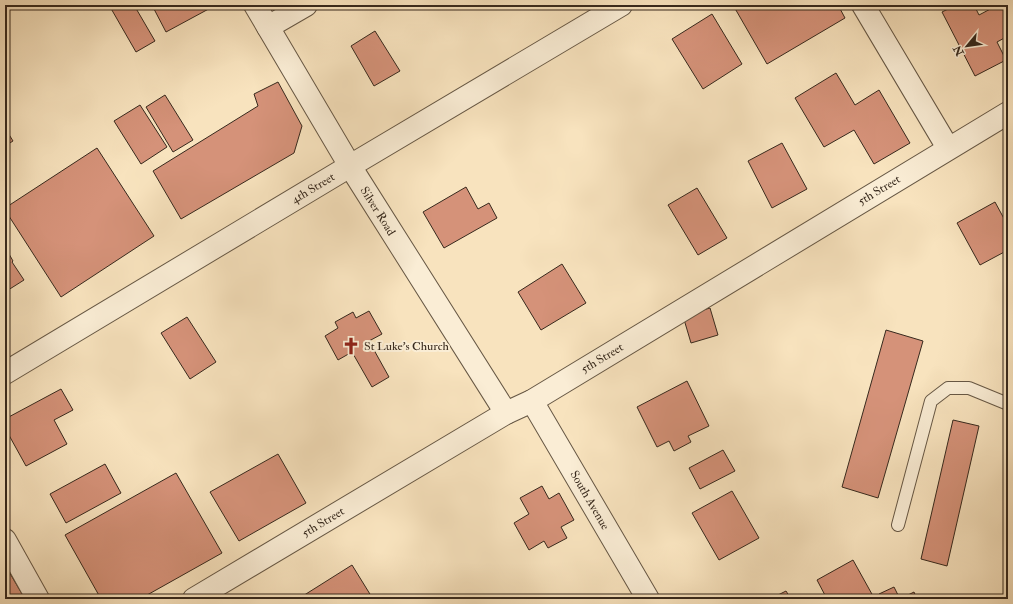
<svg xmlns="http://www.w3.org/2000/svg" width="1013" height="604" viewBox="0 0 1013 604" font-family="'IM FELL Double Pica',serif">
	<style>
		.building { fill: #d59279; stroke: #37291d }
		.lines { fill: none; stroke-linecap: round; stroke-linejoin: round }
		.lane-casing { stroke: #675845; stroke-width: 14 }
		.street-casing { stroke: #675845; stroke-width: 24 }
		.lane { stroke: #faedd5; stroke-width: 12 }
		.street { stroke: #faedd5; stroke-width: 22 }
		.labels { text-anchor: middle; stroke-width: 4; stroke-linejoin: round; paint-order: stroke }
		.street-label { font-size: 12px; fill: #37291d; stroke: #faedd5 }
		.poi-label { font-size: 12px; fill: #37291d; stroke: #faedd5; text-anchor: start }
	</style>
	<rect width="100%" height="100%" fill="#f8e3be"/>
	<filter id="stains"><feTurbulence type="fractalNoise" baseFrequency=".005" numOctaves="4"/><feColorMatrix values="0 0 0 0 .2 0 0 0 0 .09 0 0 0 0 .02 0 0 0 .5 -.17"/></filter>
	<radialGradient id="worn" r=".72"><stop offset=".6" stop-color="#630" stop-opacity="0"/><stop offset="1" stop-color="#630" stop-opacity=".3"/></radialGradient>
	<g class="building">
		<path d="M109,5H134L155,41L136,52Z"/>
		<path d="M160,5H216L166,32L154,9Z"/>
		<path d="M733,5H838L845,18L767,64Z"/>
		<path d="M956,5H974L979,15L998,5H1008V36L997,42L1006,60L975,76L942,12Z"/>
		<path d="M712,14L742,64L703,89L672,39Z"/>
		<path d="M375,31L400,71L374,86L351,46Z"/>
		<path d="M836,73L855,105L879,90L910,143L874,164L854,130L824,147L795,98Z"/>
		<path d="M278,82L302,126L294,153L181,219L153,171L258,106L254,94Z"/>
		<path d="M165,95L193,140L173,152L146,107Z"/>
		<path d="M140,105L167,147L141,164L114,121Z"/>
		<path d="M5,128L13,141L5,146Z"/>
		<path d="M782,143L807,189L772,208L748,161Z"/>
		<path d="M97,148L154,236L61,297L5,210V208Z"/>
		<path d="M466,187L478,209L489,203L497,218L444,248L423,212Z"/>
		<path d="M697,188L727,238L698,255L668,205Z"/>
		<path d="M995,202L1008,226V250L980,265L957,223Z"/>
		<path d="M5,247L13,261L12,262L24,280L5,292Z"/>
		<path d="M562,264L586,303L541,330L518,292Z"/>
		<path d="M710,308L718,335L691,343L683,316Z"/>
		<path d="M369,311L382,334L369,341L389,377L372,387L352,352L338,360L325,336L338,328L335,322L353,312L356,318Z"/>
		<path d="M187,317L216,362L190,379L161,333Z"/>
		<path d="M886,330L923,341L878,498L842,487Z"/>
		<path d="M687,381L709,426L688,436L691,442L674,451L669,441L657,447L637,407Z"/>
		<path d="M61,389L73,410L54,420L67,444L26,466L5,428V419Z"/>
		<path d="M953,420L979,426L947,566L921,559Z"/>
		<path d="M723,450L735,471L700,489L689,468Z"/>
		<path d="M278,454L306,503L239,541L210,492Z"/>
		<path d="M105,464L121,493L66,523L50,494Z"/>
		<path d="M176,473L222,553L140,599H101L65,535Z"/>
		<path d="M542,486L549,499L559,493L574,520L561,527L567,538L548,548L544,541L529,550L514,523L529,514L520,498Z"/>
		<path d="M732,491L759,538L719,560L692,513Z"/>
		<path d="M853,560L873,596L868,599H827L817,580Z"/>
		<path d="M5,565L25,599H5Z"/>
		<path d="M352,565L373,599H298Z"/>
		<path d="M894,587L899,597L894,599H882L879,594Z"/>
		<path d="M786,591L791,599H770Z"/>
		<path d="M914,592L917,599H900Z"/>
	</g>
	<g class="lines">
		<g class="lane-casing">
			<path id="lane" d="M898,525L931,401L948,388H969L1008,404"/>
		</g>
		<g class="street-casing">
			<g id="street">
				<path d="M255,5L350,166L506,413"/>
				<path d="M863,5L948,148"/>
				<path d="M268,27L306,5"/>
				<path d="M5,373L350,166L621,5"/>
				<path d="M532,401L648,599"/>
				<path d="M5,540L38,599"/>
				<path d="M194,599L506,413L532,401L1008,113"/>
			</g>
		</g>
		<use href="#lane" class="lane"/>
		<use href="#street" class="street"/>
	</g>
	<defs>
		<g id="church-bare" transform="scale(1.38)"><path d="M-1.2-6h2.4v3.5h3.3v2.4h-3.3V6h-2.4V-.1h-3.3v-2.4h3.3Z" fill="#8f2418" stroke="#faedd5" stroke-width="2.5" paint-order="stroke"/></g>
	</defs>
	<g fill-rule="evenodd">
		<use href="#church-bare" x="351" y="346"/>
	</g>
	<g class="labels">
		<g class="street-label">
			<text transform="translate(313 188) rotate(-31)" y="4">4th Street</text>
			<text transform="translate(879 190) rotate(-31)" y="4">5th Street</text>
			<text transform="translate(378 211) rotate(58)" y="4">Silver Road</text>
			<text transform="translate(602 358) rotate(-31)" y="4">5th Street</text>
			<text transform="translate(590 500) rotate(60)" y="4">South Avenue</text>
			<text transform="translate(323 522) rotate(-31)" y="4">5th Street</text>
		</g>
		<g class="poi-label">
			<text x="364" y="350">St Luke's Church</text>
		</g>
	</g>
	<rect width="1013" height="604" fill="none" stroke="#f8e3be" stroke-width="20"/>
	<rect x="6" y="6" width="1001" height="592" fill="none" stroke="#37291d" stroke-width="2"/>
	<rect x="10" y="10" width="993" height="584" fill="none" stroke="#37291d"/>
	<g transform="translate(967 46) rotate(241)" stroke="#faedd5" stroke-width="3" paint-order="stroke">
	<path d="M0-3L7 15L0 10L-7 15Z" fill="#37291d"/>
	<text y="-6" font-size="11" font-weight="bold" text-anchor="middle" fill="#37291d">N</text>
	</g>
	<rect width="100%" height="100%" filter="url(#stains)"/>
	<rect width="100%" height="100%" fill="url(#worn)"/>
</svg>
